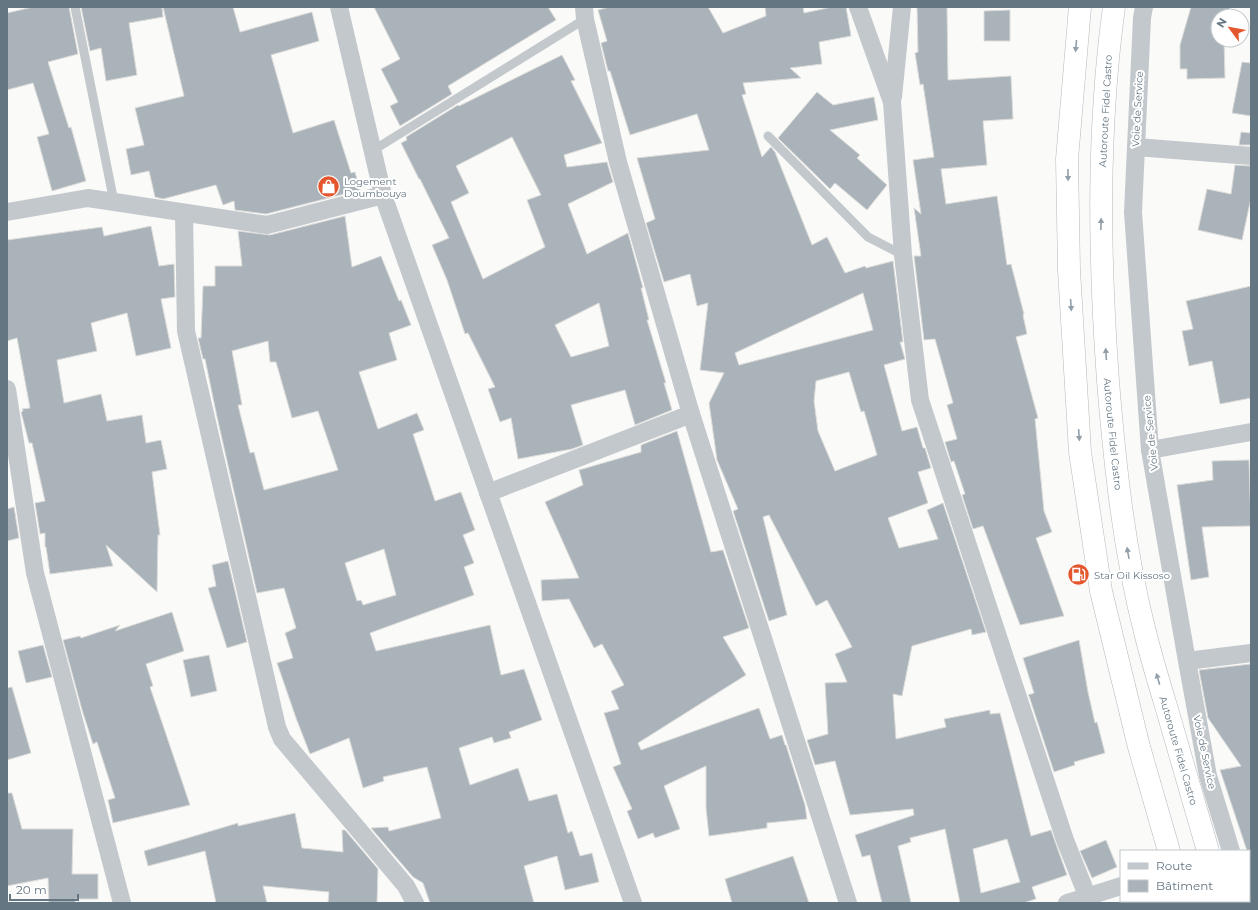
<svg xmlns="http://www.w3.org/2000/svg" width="1258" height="910" font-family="Montserrat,sans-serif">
  <rect width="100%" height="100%" fill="#fafaf8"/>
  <g fill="#aab3b9" stroke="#dcdcda" fill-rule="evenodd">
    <polygon points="33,7 69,7 78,54 48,62 69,128 71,127 86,181 52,191 37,137 49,134 33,83 7,90 7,13"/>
    <polygon points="81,7 162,7 163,17 129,23 137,75 106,81 101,48 90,51"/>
    <polygon points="163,7 233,7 240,32 312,12 319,41 271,55 293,133 334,120 351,173 355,172 360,190 266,214 235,210 234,201 223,205 216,185 163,199 155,197 149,171 131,175 126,149 144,145 135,108 184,96"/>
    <polygon points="374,7 548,7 556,20 448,86 452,94 400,126 390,106 398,102 381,69 400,59"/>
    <path d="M609,7h99l15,26 43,-17 -1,-9h38l1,6 28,-6h14l5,29 -32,6 3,22 -32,4 11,10 -58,5 3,11 -4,1 20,62 9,-10 4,5 37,93 15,-8 18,36 20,-7 1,2 27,-7 10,81h-3l5,17 -21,6 18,66 15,-4 6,21h2l6,20 -13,4 10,31 -40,15 11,30 39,-9 -11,-29 16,-7 43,129 -14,3 -1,-6 -59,17 -10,50 -9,-2 3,45 50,-12 -2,-8 46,-9v4l10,-1 31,123 20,-6 16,45 -35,12 4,12 -13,4h-63l-15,-74 -35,9 1,4 -13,4 13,57h-29l-12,-48 -8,2 -7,-22 59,-20 -1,-6 -63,6 -15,-54 -20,4 -8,-25 21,-6 -3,-51 22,-1 -12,-28 17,-7 -25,-47 -11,6 -47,-91 -6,2 24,98 -18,6 -36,-110 5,-2 -21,-49 -8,-57 15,-30 -24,-3 8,-67 -11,3 -7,-32 -26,8 -18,-59 9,-4 -18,-61 72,-8 -12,-36 -67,21 -20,-64h-2l-7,-28 6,-2 -9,-31zM863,293l10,37 -134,35 -4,-12zM849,372l12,40 3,-1 13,44 -42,16 -17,-40 -4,-30 2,-20zM1007,839l13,43 -39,11 -8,-44z"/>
    <polygon points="917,7 947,7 948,80 1011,76 1013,119 983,121 987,165 941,169 946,204 997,196 1007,265 1011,264 1024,314 1023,315 1027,334 1016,337 1038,418 1035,419 1044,511 1052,532 1036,538 1064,616 1020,625 983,526 973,529 962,495 965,494 954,461 951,462 945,442 957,439 947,405 953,403 935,339 924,340 914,256 921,256 914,208 921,214 913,160 934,157 923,84 920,85 915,53 918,52"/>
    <polygon points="1191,7 1230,7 1227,16 1218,16 1218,40 1224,40 1225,78 1187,79 1187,69 1180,69 1180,45"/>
    <polygon points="1010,10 1010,41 984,41 984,11"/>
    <path d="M562,55l13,25 -4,1 31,62 -38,12 3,12 40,-5 6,20 -45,22 19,50 41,-21 15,55h-2l8,32h-2l19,63h-2l8,27 -37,15 -10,-35 -54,15 12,40 -11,4 -54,10 -7,-41 -11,4 -12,-33 7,-2 -27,-54 -3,1 -18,-54 -15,-35 17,-7 -29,-59h-1l-18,-36 6,-3 -1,-3 52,-32 1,1zM512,137l29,58 -14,5 18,47 -62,32 -32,-77 18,-9 -13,-27zM599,303l10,43 -38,11 -16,-32z"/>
    <polygon points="1242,62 1251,63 1251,116 1232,113"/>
    <polygon points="817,92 833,105 874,97 878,120 830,130 860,155 857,158 887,185 867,210 835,183 830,189 778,138"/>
    <polygon points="1241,132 1251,133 1251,145 1239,145"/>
    <polygon points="1235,165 1251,166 1251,198 1242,240 1198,230 1207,189 1231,194"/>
    <path d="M345,216l7,51 29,-11 18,45 2,-1 10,25 -22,8 8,27 -38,12 19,57 39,-16 7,17 -11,4 22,67 26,-9 14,38 -12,5 11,28 -10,4 10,28 -104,38 6,18 114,-26 11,50 23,-6 18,51 -33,12 2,6 -17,5 -2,-6 -33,11 11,37 48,-17 11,33 28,-7 11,39 4,-2 8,25 12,-3 7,29 -34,8 -8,-34 -33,10 10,37h-104l-7,-20 -10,-6 -42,-49 17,-1 1,4 52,-13 -14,-51 -44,10 1,4 -21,7 -14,-50 -39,16 -14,-36 -19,-55 16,-5 -8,-25 11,-5 -12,-40 -27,5 -40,-176 -12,-58h-2l-5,-21h3l2,-52h12v-20h27l-4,-35 32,4zM268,341l2,21h6l16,56 26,-7 20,59 -74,20 -10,-38 -4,1 -12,-48h4l-10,-54zM384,549l12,46 -33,10 -2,-5 -4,1 -12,-38z"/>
    <polygon points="151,226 159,266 174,264 175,297 161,299 171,348 136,356 127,313 91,323 97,351 57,360 64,403 101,394 107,421 142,415 146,443 161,440 167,469 152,472 160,535 158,535 157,592 106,545 113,566 50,574 46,547 45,547 45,533 40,534 35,503 45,501 32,443 29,443 21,412 23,411 22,409 30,408 17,338 7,341 7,240 102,227 104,236"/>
    <polygon points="1251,286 1251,398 1220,404 1212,361 1189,366 1182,331 1193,329 1186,301"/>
    <polygon points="677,431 711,552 723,550 749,628 723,637 746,675 638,743 641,750 759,708 770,739 782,735 785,745 786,745 805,805 807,819 767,823 767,828 709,836 706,808 706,766 664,786 680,829 655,838 653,833 638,839 627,811 632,809 613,767 621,764 604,713 619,709 611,691 624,685 602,644 594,648 569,599 542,601 541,580 579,578 545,502 583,485 579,470 641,452 641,445"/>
    <polygon points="1249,460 1251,526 1202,527 1209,577 1191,580 1177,485 1213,480 1212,461"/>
    <polygon points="14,507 19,538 7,541 7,509"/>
    <polygon points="228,561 247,642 227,648 208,588 216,586 212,565"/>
    <polygon points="172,612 184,651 146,664 153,686 150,687 190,805 113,823 108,800 115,798 97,742 93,744 82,710 63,640 80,636 81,638 120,625 115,631"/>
    <polygon points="1079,640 1088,692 1095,723 1097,722 1105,753 1074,762 1075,765 1054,772 1029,696 1028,695 1034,693 1023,658"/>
    <polygon points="43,645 52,677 26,683 18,651"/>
    <polygon points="209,655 217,691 191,697 183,660"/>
    <polygon points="1251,664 1251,853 1249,853 1249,851 1247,851 1220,770 1241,766 1208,718 1199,670"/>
    <polygon points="12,687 31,753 7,760 7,688"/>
    <polygon points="7,793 12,793 22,829 73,829 72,874 98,874 98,899 75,899 75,903 49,903 48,878 7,886"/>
    <polygon points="295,813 302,848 343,852 342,830 345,830 378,869 377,903 328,903 329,892 263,886 267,903 216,903 205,851 148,866 144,851 238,823 238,826"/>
    <polygon points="1106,840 1117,867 1092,878 1080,851"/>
    <polygon points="793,856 809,903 732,903 725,879"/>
  </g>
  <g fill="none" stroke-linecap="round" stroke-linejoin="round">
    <defs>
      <g id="trunk">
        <polyline points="1080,7 1067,159 1069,270 1080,452 1101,591 1139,747 1169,851"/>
        <path id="s1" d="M1114,7c-17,124 -15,249 -6,374 7,85 16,171 38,255 6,24 13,47 20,70 14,49 28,97 42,145"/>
        <polyline points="1183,901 1184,903"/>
        <polyline points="1222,901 1223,903"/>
      </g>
    </defs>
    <use href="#trunk" stroke="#b4b9bd" stroke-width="23"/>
    <g stroke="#c3c8cc" stroke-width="9">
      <polyline points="75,7 114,202"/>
      <polyline points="768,136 868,237 903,255"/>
      <polyline points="372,151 585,19"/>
    </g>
    <g stroke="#c3c8cc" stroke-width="18">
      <polyline points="339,7 383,195 633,903"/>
      <polyline points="584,7 585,19 618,162 691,414 848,903"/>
      <polyline points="858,7 892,102 903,255 920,400 1065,840 1090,903"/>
      <polyline points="1144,7 1142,18 1133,212 1150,450 1187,661 1208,776 1231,851"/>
      <polyline points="893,97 902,7"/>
      <polyline points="1136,147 1251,156"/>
      <polyline points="7,212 88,198 267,225 383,195"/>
      <polyline points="184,213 186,331 277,727 282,739 406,886 415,903"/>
      <polyline points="7,389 35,573 122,903"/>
      <polyline points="1150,450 1251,432"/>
      <polyline points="488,493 691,414"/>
      <polyline points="1187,661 1251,653"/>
      <polyline points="1246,901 1246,903"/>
      <polyline points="1067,903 1121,886"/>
    </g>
    <use href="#trunk" stroke="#fff" stroke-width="22"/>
  </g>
  <defs><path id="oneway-solid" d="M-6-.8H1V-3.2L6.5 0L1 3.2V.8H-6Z"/></defs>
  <g fill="#939fa8">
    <use href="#oneway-solid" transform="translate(1076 46) rotate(95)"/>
    <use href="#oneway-solid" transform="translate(1068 175) rotate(89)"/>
    <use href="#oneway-solid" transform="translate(1101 224) rotate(-89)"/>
    <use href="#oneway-solid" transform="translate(1071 305) rotate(86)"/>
    <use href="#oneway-solid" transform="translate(1106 354) rotate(-94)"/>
    <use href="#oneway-solid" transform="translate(1079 435) rotate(86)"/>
    <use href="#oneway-solid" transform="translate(1128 553) rotate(-100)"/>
    <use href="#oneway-solid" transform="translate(1158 679) rotate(-106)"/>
  </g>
  <defs>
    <symbol id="shop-disc" viewBox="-11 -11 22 22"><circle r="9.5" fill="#e4572e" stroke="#fff"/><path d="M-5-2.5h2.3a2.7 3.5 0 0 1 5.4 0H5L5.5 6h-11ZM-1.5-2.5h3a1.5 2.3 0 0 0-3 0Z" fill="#fff"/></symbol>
    <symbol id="fuel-disc" viewBox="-11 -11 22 22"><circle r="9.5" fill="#e4572e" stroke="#fff"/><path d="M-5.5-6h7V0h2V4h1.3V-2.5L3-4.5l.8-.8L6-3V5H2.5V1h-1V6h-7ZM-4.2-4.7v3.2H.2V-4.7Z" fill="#fff"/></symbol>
  </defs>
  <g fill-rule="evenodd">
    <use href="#shop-disc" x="316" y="174" width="25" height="25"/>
    <use href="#fuel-disc" x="1066" y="562" width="25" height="25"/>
  </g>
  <g text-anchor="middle" stroke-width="4" stroke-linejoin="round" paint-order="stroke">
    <g font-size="10" fill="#657683" stroke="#fff">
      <text transform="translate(1137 109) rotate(-87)" y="4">Voie de Service</text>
      <text transform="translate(1105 111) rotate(-87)" y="4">Autoroute Fidel Castro</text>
      <text transform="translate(1150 433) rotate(-96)" y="4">Voie de Service</text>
      <text dy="4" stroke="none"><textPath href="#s1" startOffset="428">Autoroute Fidel Castro</textPath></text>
      <text dy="4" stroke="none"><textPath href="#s1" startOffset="752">Autoroute Fidel Castro</textPath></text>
      <text transform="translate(1205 752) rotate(78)" y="4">Voie de Service</text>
    </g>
    <g font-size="10" fill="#657683" stroke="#fff" text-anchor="start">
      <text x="344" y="185">Logement<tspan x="344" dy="12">Doumbouya</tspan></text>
      <text x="1094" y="579">Star Oil Kissoso</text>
    </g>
  </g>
  <rect width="1258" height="910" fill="none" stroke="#657683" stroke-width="16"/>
  <rect x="1120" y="850" width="130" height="52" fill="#ffffff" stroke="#c1c8cd"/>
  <rect x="1128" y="863" width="20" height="6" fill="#c3c8cc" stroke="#c1c8cd"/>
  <text x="1156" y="870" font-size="12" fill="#657683">Route</text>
  <rect x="1128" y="880" width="20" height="12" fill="#aab3b9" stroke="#c1c8cd"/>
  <text x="1156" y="890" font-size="12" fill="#657683">Bâtiment</text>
  <g transform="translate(1230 28) rotate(302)"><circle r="19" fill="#ffffff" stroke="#c1c8cd"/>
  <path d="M0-3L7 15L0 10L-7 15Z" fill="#e4572e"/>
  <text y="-6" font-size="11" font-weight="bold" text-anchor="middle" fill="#657683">N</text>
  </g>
  <path d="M10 894v6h68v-6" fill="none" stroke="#657683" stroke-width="2"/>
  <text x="16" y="894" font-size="12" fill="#657683" stroke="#ffffff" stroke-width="3" paint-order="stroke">20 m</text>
</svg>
